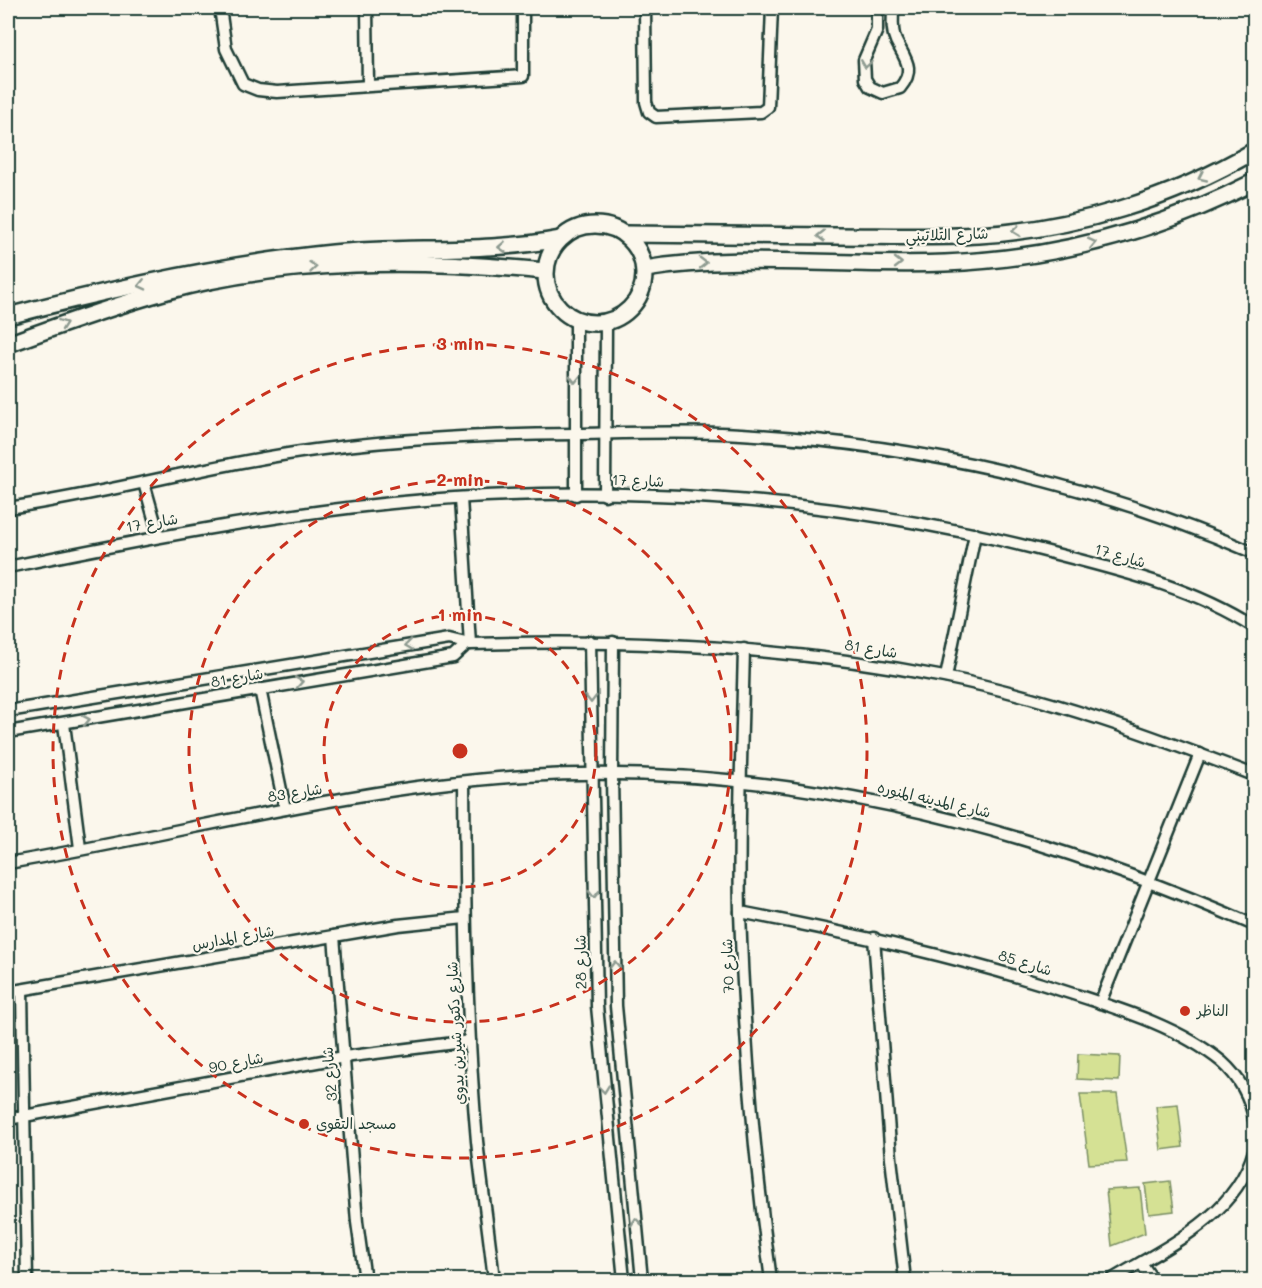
<svg xmlns="http://www.w3.org/2000/svg" width="1262" height="1288" font-family="Mali,'Playpen Sans Arabic',sans-serif">
  <rect width="100%" height="100%" fill="#fbf7ec"/>
  <filter id="ink" filterUnits="userSpaceOnUse"><feTurbulence type="fractalNoise" baseFrequency=".0167" numOctaves="2"/><feDisplacementMap in="SourceGraphic" scale="12" xChannelSelector="R" yChannelSelector="G"/><feConvolveMatrix kernelMatrix="1 2 1 2 8 2 1 2 1" color-interpolation-filters="sRGB"/></filter>
  <g filter="url(#ink)">
    <g fill="#d5e194" stroke="#7a8f64" stroke-width="1.5">
      <polygon points="1078,1054 1120,1056 1119,1081 1077,1079"/>
      <polygon points="1080,1094 1117,1094 1127,1162 1089,1164"/>
      <polygon points="1178,1104 1183,1147 1161,1150 1156,1106"/>
      <polygon points="1170,1181 1174,1211 1149,1214 1145,1184"/>
      <polygon points="1140,1188 1145,1233 1112,1246 1106,1190"/>
    </g>
    <g fill="none" stroke-linecap="round" stroke-linejoin="round">
      <defs>
        <g id="street">
          <polyline points="220,8 226,49 243,84 258,90 277,92 523,76 523,8"/>
          <polyline points="367,8 368,85"/>
          <polyline points="645,8 646,102 649,112 656,117 761,112 768,107 772,8"/>
          <path d="M877,8v22l-13,30 1,19 5,8 13,6 17,-5c16,-19 5,-29 -4,-47 -5,-10 -3,-23 -3,-33"/>
          <polyline points="144,483 159,536"/>
          <polyline points="576,495 576,320"/>
          <polyline points="605,495 606,323"/>
          <polyline points="461,498 470,644"/>
          <path d="M8,508c103,-15 203,-44 307,-58 87,-12 173,-15 260,-16 56,-1 111,-3 166,0 175,10 353,49 513,119"/>
          <path d="M8,567c127,-26 255,-51 384,-64 212,-21 434,-7 641,45 76,20 154,36 221,79"/>
          <polyline points="590,641 597,1006 624,1280"/>
          <polyline points="613,642 612,776 616,1006 642,1280"/>
          <path d="M744,649c-2,88 -6,176 -4,264 4,123 14,246 31,367"/>
          <polyline points="946,677 975,534"/>
          <polyline points="260,689 285,809"/>
          <path d="M8,711l441,-72 21,5c159,-5 318,2 474,33 106,21 209,59 310,98"/>
          <polyline points="64,724 80,848"/>
          <polyline points="8,732 453,657 467,644"/>
          <path d="M464,782c1,120 2,239 13,359 5,46 12,93 17,139"/>
          <path d="M8,863c172,-29 343,-76 518,-87 252,-15 500,49 728,149"/>
          <path d="M740,912c113,22 224,46 333,82 50,16 108,34 149,68 17,15 29,36 32,58"/>
          <polyline points="334,936 357,1222 365,1280"/>
          <polyline points="874,938 891,1158 905,1280"/>
          <polyline points="22,990 27,1280"/>
          <polyline points="8,992 398,925 465,918"/>
          <polyline points="1100,1003 1200,754"/>
          <polyline points="8,1119 344,1057 470,1041"/>
          <polyline points="1141,1263 1153,1280"/>
          <path d="M1111,1280c55,-33 124,-63 143,-129"/>
        </g>
        <g id="secondary">
          <circle cx="595" cy="274" r="49"/>
          <path d="M625,234c70,1 140,1 209,2 48,0 97,2 145,-1 96,-6 193,-36 275,-84"/>
          <path d="M645,269c97,-16 202,-2 300,-6 108,-4 213,-32 309,-81"/>
          <path d="M8,316c106,-28 215,-52 325,-63 76,-7 152,0 227,-14"/>
          <path d="M8,344c52,-19 105,-38 159,-53 122,-33 253,-32 378,-20"/>
        </g>
      </defs>
      <use href="#street" stroke="#1f3d34" stroke-width="15"/>
      <use href="#secondary" stroke="#1f3d34" stroke-width="20"/>
      <use href="#street" stroke="#fbf7ec" stroke-width="10"/>
      <use href="#secondary" stroke="#fbf7ec" stroke-width="15"/>
    </g>
    <defs><path id="oneway-chevron" d="M-2-3.5L2.5 0L-2 3.5" fill="none" stroke-width="1.6" stroke-linecap="round" stroke-linejoin="round" transform="scale(1.5)"/></defs>
    <g stroke="#8d9a90">
      <use href="#oneway-chevron" transform="translate(866 64) rotate(98)"/>
      <use href="#oneway-chevron" transform="translate(1202 177) rotate(155)"/>
      <use href="#oneway-chevron" transform="translate(1016 231) rotate(173)"/>
      <use href="#oneway-chevron" transform="translate(821 236) rotate(-180)"/>
      <use href="#oneway-chevron" transform="translate(1092 243) rotate(-13)"/>
      <use href="#oneway-chevron" transform="translate(502 247) rotate(176)"/>
      <use href="#oneway-chevron" transform="translate(703 263) rotate(-1)"/>
      <use href="#oneway-chevron" transform="translate(898 263)"/>
      <use href="#oneway-chevron" transform="translate(313 267) rotate(-5)"/>
      <use href="#oneway-chevron" transform="translate(142 285) rotate(167)"/>
      <use href="#oneway-chevron" transform="translate(63 324) rotate(-20)"/>
      <use href="#oneway-chevron" transform="translate(575 379) rotate(91)"/>
      <use href="#oneway-chevron" transform="translate(409 645) rotate(172)"/>
      <use href="#oneway-chevron" transform="translate(299 682) rotate(-10)"/>
      <use href="#oneway-chevron" transform="translate(591 699) rotate(90)"/>
      <use href="#oneway-chevron" transform="translate(86 720) rotate(-10)"/>
      <use href="#oneway-chevron" transform="translate(594 894) rotate(89)"/>
      <use href="#oneway-chevron" transform="translate(615 965) rotate(-91)"/>
      <use href="#oneway-chevron" transform="translate(604 1089) rotate(84)"/>
      <use href="#oneway-chevron" transform="translate(636 1222) rotate(-96)"/>
    </g>
  </g>
  <g fill="none" stroke="#c8321e" stroke-width="3" stroke-dasharray="10 8">
    <circle cx="460" cy="751" r="136"/>
    <circle cx="460" cy="751" r="271"/>
    <circle cx="460" cy="751" r="407"/>
  </g>
  <g fill="#c8321e" stroke="#fbf7ec" stroke-width="2">
    <circle cx="1185" cy="1011" r="6"/>
    <circle cx="304" cy="1124" r="6"/>
  </g>
  <g text-anchor="middle" stroke-width="4.5" stroke-linejoin="round" paint-order="stroke">
    <g font-size="15" fill="#1f3d34" stroke="#fbf7ec">
      <text transform="translate(947 235) rotate(-2)" y="5">شارع التلاتيني</text>
      <text transform="translate(638 481) rotate(2)" y="5">شارع 17</text>
      <text transform="translate(152 523) rotate(-10)" y="5">شارع 17</text>
      <text transform="translate(1120 556) rotate(16)" y="5">شارع 17</text>
      <text transform="translate(871 649) rotate(9)" y="5">شارع 81</text>
      <text transform="translate(237 678) rotate(-10)" y="5">شارع 81</text>
      <text transform="translate(295 793) rotate(-9)" y="5">شارع 83</text>
      <text transform="translate(934 800) rotate(13)" y="5">شارع المدينه المنوره</text>
      <text transform="translate(233 938) rotate(-10)" y="5">شارع المدارس</text>
      <text transform="translate(581 962) rotate(-91)" y="5">شارع 28</text>
      <text transform="translate(1025 963) rotate(17)" y="5">شارع 85</text>
      <text transform="translate(728 966) rotate(-92)" y="5">شارع 70</text>
      <text transform="translate(456 1033) rotate(-93)" y="5">شارع دكتور شيرين بدوي</text>
      <text transform="translate(236 1063) rotate(-11)" y="5">شارع 90</text>
      <text transform="translate(330 1074) rotate(-95)" y="5">شارع 32</text>
    </g>
    <g font-size="15" fill="#1f3d34" stroke="#fbf7ec" text-anchor="start">
      <text x="1197" y="1016">الناظر</text>
      <text x="316" y="1129">مسجد التقوى</text>
    </g>
  </g>
  <circle cx="460" cy="751" r="9" fill="#c8321e" stroke="#fbf7ec" stroke-width="3"/>
  <g font-size="18" text-anchor="middle" font-weight="bold" fill="#c8321e" stroke="#fbf7ec" stroke-width="4.5" stroke-linejoin="round" paint-order="stroke">
    <text x="460" y="350">3 min</text>
    <text x="460" y="486">2 min</text>
    <text x="460" y="621">1 min</text>
  </g>
  <rect width="1262" height="1288" fill="none" stroke="#fbf7ec" stroke-width="30"/>
  <rect x="15" y="15" width="1232" height="1258" fill="none" stroke="#1f3d34" stroke-width="2" filter="url(#ink)"/>
</svg>
